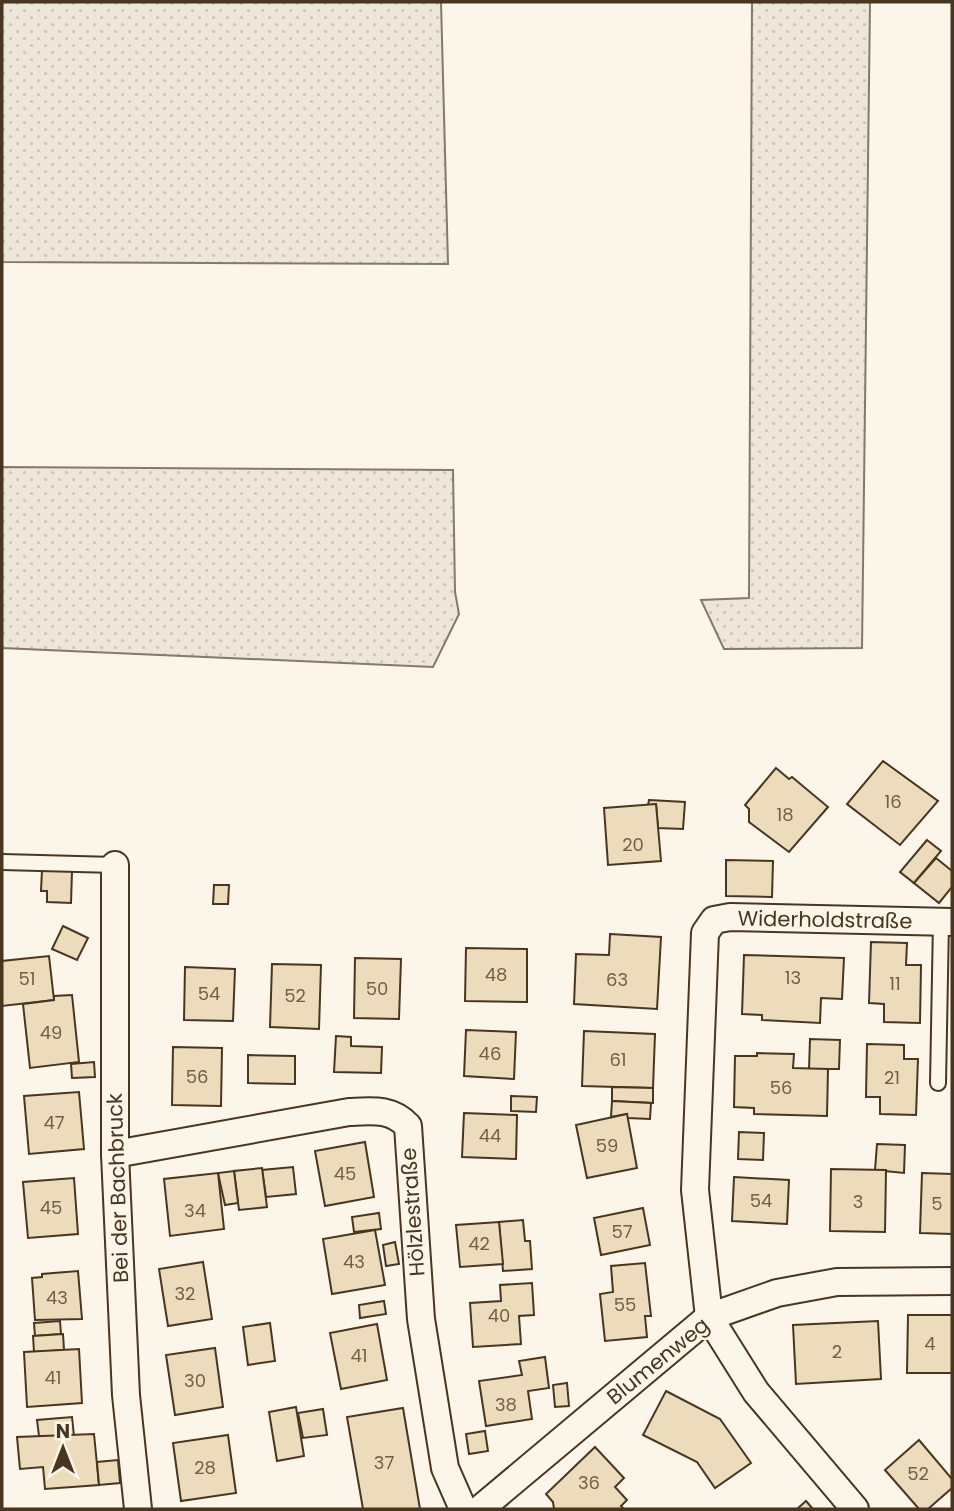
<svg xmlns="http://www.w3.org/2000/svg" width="954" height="1511" font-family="Poppins,sans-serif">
  <defs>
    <pattern id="green-dots" width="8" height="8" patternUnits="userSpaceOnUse" patternTransform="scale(1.75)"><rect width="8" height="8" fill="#ede6d9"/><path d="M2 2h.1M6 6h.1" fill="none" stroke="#cdc6ba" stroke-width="1.8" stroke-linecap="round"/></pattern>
  </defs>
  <rect width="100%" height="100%" fill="#fbf6e9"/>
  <g fill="url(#green-dots)" stroke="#887966" stroke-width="2">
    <polygon points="2,2 441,2 448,264 2,262"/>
    <polygon points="752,2 870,2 862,648 724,649 701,600 749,598"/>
    <polygon points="2,467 453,470 455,592 459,614 433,667 2,648"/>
  </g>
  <g fill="#ecdcbc" stroke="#4a3520" stroke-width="2">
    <polygon points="883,761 938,801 900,845 847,804"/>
    <polygon points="776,768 789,779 792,777 828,807 789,852 749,822 749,809 745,805"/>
    <polygon points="649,800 685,802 683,829 658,828 656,804 648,805"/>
    <polygon points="656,804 661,861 608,865 604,808"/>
    <polygon points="927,840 941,851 914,883 900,872"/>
    <polygon points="936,858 952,871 952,887 939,903 914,883"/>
    <polygon points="726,860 773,861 772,897 726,896"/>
    <polygon points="42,870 72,871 71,903 47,902 47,891 41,891"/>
    <polygon points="214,885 229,885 228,904 213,904"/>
    <polygon points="63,926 88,938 77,960 52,949"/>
    <polygon points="610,934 661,937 657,1009 574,1004 576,954 609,955"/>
    <polygon points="871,942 907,943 906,965 921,965 920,1023 884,1022 884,1004 869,1003"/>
    <polygon points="466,948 527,949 527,1002 465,1001"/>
    <polygon points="744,955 844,958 842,999 821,998 820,1023 762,1020 762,1015 742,1014"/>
    <polygon points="49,956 54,1000 2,1006 2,961"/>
    <polygon points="355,958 401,959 399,1019 354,1018"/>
    <polygon points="272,964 321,965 319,1029 270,1027"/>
    <polygon points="185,967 235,969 233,1021 184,1020"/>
    <polygon points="72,995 79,1062 30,1068 23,1004 54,1000 54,996"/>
    <polygon points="466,1030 516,1032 514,1079 464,1076"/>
    <polygon points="584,1031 655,1034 653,1088 582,1086"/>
    <polygon points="336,1036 351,1037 351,1046 382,1047 381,1073 334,1072"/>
    <polygon points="810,1039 840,1040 839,1069 809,1069"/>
    <polygon points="867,1044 904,1045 904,1059 918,1059 916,1115 880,1114 880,1097 866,1097"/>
    <polygon points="173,1047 222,1048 221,1106 172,1105"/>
    <polygon points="757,1053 794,1054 793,1068 828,1069 827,1116 754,1114 754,1108 734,1107 735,1056 757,1056"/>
    <polygon points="248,1055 295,1056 295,1084 248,1083"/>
    <polygon points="94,1062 95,1077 72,1078 71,1064"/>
    <polygon points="612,1087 653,1088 653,1103 612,1101"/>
    <polygon points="79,1092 84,1149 29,1154 24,1096"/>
    <polygon points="511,1096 537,1097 536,1112 511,1111"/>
    <polygon points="612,1101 651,1103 650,1119 627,1118 627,1114 611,1117"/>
    <polygon points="464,1113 517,1115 516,1159 462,1157"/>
    <polygon points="627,1114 637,1168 587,1178 576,1125"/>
    <polygon points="739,1132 764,1133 763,1160 738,1159"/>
    <polygon points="365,1142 374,1197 325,1206 315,1151"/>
    <polygon points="877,1144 905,1145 904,1173 875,1170"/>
    <polygon points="293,1167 296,1194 266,1197 262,1170"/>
    <polygon points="262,1168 267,1207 239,1210 234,1171"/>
    <polygon points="831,1169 886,1170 885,1232 830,1231"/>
    <polygon points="234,1171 238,1203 225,1205 218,1173"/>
    <polygon points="218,1173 224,1229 170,1236 164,1179"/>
    <polygon points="922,1173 952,1174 952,1234 920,1233"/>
    <polygon points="734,1177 789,1180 787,1224 732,1221"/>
    <polygon points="74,1178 78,1234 28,1238 23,1182"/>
    <polygon points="643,1208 650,1245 601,1255 594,1218"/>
    <polygon points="379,1213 381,1229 354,1232 352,1217"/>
    <polygon points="523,1220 525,1241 530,1241 532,1269 503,1271 499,1222"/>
    <polygon points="499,1222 503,1264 460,1267 456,1225"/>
    <polygon points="375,1230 385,1285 332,1294 323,1239"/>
    <polygon points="395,1242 399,1264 386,1266 383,1245"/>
    <polygon points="203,1262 212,1319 168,1326 159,1269"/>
    <polygon points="645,1263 651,1316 645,1316 647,1337 605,1341 600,1294 613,1292 611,1266"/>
    <polygon points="78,1271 82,1319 35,1320 32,1278 42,1277 42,1274"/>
    <polygon points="532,1283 534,1315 519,1316 521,1344 473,1347 470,1303 501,1301 500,1285"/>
    <polygon points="384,1301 386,1314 360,1318 359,1305"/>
    <polygon points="908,1315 952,1315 952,1373 907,1373"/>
    <polygon points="60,1321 61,1334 35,1336 34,1323"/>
    <polygon points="878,1321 881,1379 796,1384 793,1325"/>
    <polygon points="270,1323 275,1361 248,1365 243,1327"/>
    <polygon points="377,1324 387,1380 341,1389 330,1333"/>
    <polygon points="63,1334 64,1350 34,1352 33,1336"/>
    <polygon points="215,1348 223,1407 175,1415 166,1355"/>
    <polygon points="79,1349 82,1403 27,1407 24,1352"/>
    <polygon points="545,1357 549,1388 528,1391 532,1419 486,1426 479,1381 522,1375 519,1361"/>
    <polygon points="567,1383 569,1406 555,1407 553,1385"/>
    <polygon points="666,1391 720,1419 751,1463 715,1488 697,1462 643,1435"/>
    <polygon points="296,1407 304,1456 277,1461 269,1412"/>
    <polygon points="403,1408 420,1509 363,1509 347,1417"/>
    <polygon points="323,1409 327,1435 303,1438 298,1413"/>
    <polygon points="72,1417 74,1436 39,1436 37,1420"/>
    <polygon points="485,1431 488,1451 469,1454 466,1434"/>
    <polygon points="94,1434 99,1485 45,1489 43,1467 20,1469 17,1437"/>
    <polygon points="228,1435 236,1493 181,1501 173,1443"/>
    <polygon points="919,1440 952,1479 952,1488 928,1509 919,1509 885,1470"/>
    <polygon points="595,1447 624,1478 615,1487 627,1500 621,1506 624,1509 554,1509 553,1502 546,1494"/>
    <polygon points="118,1460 120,1483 99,1485 97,1462"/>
    <polygon points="806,1501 813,1509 797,1509"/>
  </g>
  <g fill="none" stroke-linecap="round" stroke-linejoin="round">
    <defs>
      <g id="service">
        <polyline points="2,862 115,865"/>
        <polyline points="938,1083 941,922"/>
      </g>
      <g id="minor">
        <polyline points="115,865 115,1154 126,1395 138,1509"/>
        <path d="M115,1154l234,-42c23,-1 42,-4 59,14l13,193 24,149 18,41"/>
        <polyline points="480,1509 709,1317 777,1293 837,1282 952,1281"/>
        <polyline points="855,1509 756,1392 709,1317 695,1190 705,933 714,920 730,917 952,922"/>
      </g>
    </defs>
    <use href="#service" stroke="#4a3520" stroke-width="18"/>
    <use href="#minor" stroke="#4a3520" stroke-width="30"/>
    <use href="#service" stroke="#fbf6e9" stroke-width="14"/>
    <use href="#minor" stroke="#fbf6e9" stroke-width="26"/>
  </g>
  <g text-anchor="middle" stroke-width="5" stroke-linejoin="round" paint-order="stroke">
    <g font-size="18" fill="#725f47">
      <text x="893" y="808">16</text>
      <text x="785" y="821">18</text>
      <text x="633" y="851">20</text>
      <text x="496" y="981">48</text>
      <text x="793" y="984">13</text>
      <text x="27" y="985">51</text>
      <text x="617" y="986">63</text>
      <text x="895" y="990">11</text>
      <text x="377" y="995">50</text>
      <text x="209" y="1000">54</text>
      <text x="295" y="1002">52</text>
      <text x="51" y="1039">49</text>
      <text x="490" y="1060">46</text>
      <text x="618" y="1066">61</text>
      <text x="197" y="1083">56</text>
      <text x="892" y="1084">21</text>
      <text x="781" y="1094">56</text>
      <text x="54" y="1129">47</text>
      <text x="490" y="1142">44</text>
      <text x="607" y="1152">59</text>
      <text x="345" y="1180">45</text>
      <text x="761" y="1207">54</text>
      <text x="858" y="1208">3</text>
      <text x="937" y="1210">5</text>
      <text x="51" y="1214">45</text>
      <text x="195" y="1217">34</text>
      <text x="622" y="1238">57</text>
      <text x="479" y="1250">42</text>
      <text x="354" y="1268">43</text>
      <text x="185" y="1300">32</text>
      <text x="57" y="1304">43</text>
      <text x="625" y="1311">55</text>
      <text x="499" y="1322">40</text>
      <text x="930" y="1350">4</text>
      <text x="837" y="1358">2</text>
      <text x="359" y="1362">41</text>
      <text x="53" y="1384">41</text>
      <text x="195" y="1387">30</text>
      <text x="506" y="1411">38</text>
      <text x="384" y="1469">37</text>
      <text x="205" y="1474">28</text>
      <text x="918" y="1480">52</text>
      <text x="589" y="1489">36</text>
    </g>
    <g font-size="21" fill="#4a3520" stroke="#fbf6e9">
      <text transform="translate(825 920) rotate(1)" y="7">Widerholdstraße</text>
      <text transform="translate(118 1188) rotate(-92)" y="7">Bei der Bachbruck</text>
      <text transform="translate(413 1212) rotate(-94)" y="7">Hölzlestraße</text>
      <text transform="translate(658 1361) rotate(-39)" y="7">Blumenweg</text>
    </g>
  </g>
  <rect width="954" height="1511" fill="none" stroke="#4a3520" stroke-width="7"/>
  <g transform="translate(63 1448)" stroke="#fbf6e9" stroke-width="5" paint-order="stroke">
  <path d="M0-5L12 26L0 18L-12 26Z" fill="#4a3520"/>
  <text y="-10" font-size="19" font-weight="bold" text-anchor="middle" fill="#4a3520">N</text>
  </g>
</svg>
